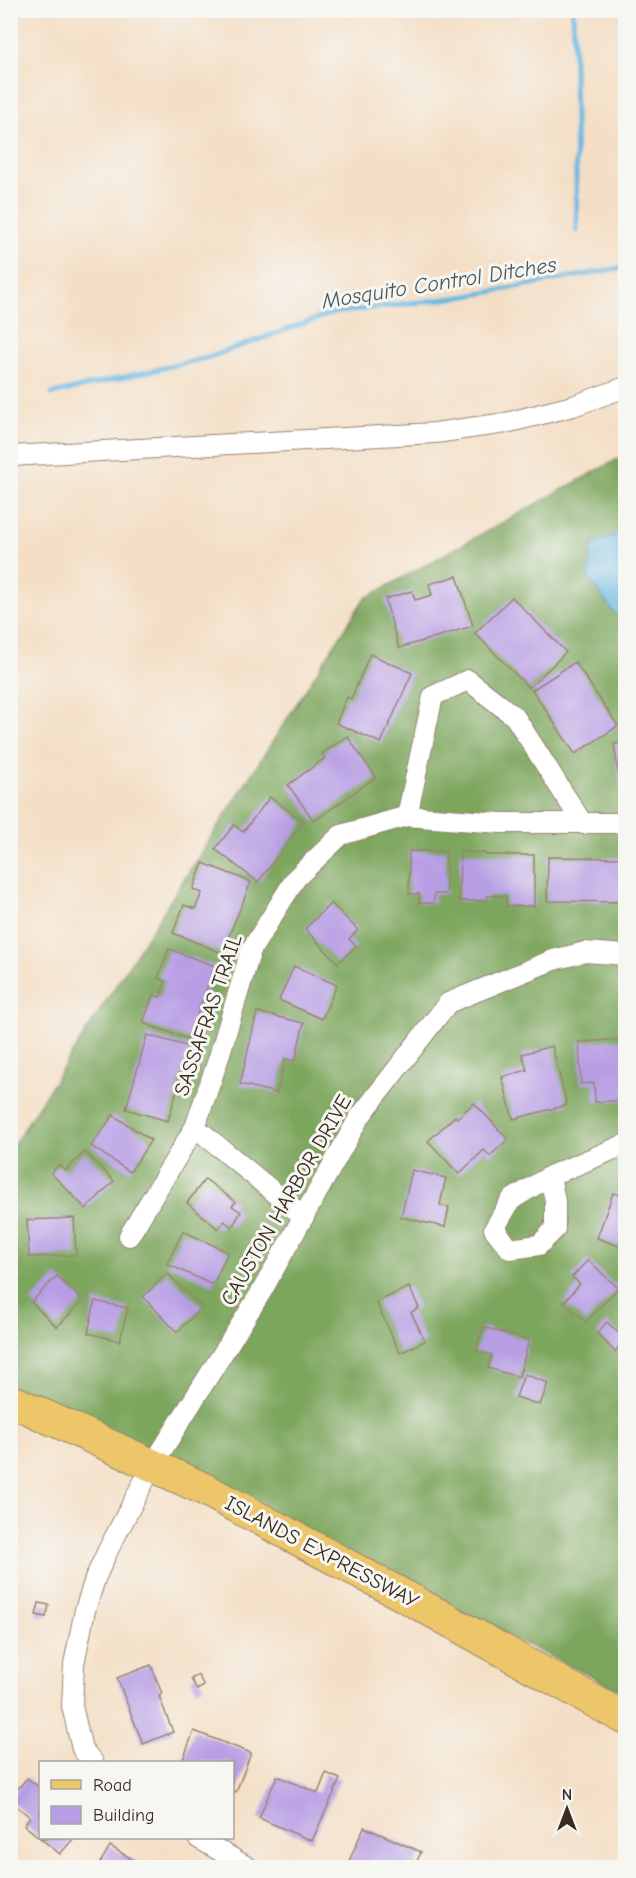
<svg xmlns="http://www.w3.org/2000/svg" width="636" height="1878" font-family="'Comic Neue',sans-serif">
  <rect width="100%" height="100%" fill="#f6f6f2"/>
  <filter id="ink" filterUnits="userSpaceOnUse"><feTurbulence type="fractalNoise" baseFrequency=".0167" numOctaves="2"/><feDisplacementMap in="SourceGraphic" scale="12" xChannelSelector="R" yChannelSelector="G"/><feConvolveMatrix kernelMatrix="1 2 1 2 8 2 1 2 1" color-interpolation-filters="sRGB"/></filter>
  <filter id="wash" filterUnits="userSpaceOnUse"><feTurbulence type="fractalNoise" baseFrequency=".008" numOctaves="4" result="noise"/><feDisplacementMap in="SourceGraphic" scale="24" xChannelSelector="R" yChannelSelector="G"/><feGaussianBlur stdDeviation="1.35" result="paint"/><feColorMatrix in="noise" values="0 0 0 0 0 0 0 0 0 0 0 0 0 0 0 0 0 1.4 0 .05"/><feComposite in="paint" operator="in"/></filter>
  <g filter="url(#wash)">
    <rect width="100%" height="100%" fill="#f4dfc6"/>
    <polygon fill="#7da65d" stroke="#5c683e" stroke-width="1.5" points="625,455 625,1693 44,1410 11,1391 11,1149 364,599"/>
    <polygon fill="#68b8e3" stroke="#527180" stroke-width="1.5" points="625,531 625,623 611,609 588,577 592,545"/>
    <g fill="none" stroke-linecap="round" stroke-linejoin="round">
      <g stroke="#68b8e3" stroke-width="5">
        <polyline points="573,10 577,231"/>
        <polyline points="52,394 210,357 333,313 468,296 626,267"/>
      </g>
    </g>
    <g id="blocks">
      <g fill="#b79de4">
        <polygon points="457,576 473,626 399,648 385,599 412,591 415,600 432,595 429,584"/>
        <polygon points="512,597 566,652 529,688 475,633"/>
        <polygon points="370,654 412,673 381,743 336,723 347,697 351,699"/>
        <polygon points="575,662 618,726 575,754 532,690"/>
        <polygon points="622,733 626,733 626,783 620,784 614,744 623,743"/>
        <polygon points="347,736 376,777 314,821 288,785 325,758 322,754"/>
        <polygon points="270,797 304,822 258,882 215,849 234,825 243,832"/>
        <polygon points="409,851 446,851 446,894 434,894 434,903 419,903 419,894 409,894"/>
        <polygon points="460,852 485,853 485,855 534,855 534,906 506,906 506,896 487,896 487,901 459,901"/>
        <polygon points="548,857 622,858 621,902 547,901"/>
        <polygon points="203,863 251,882 222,953 173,933 184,905 195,909 202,893 193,889"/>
        <polygon points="331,903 358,930 349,939 356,946 338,963 305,929"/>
        <polygon points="169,949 215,966 188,1039 143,1023 153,995 160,997 166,981 158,978"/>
        <polygon points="294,966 337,985 322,1019 279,1000"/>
        <polygon points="257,1012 304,1023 295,1061 285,1059 277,1093 240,1084"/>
        <polygon points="147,1035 190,1047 168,1121 126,1109"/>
        <polygon points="626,1039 626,1100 595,1102 594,1083 581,1084 579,1042"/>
        <polygon points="552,1046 567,1105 513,1119 502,1077 527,1070 522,1054"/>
        <polygon points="474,1103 508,1139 490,1156 484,1150 459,1174 428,1141 455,1116 457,1118"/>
        <polygon points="113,1115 151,1140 130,1172 91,1146"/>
        <polygon points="85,1152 114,1181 86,1209 51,1173 59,1165 65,1171"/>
        <polygon points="412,1170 446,1178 440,1205 449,1207 445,1227 401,1217"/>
        <polygon points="205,1179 236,1202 232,1206 241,1212 232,1227 224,1221 218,1229 187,1203"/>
        <polygon points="613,1193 626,1197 626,1236 622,1247 597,1238"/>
        <polygon points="74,1218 76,1255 29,1257 27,1220"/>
        <polygon points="183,1231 228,1252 213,1285 167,1264"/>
        <polygon points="588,1260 618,1288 586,1322 564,1302 580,1284 572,1277"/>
        <polygon points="167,1273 202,1307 177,1332 143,1297"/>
        <polygon points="57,1276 83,1301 57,1327 31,1302"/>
        <polygon points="409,1287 419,1308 411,1312 425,1341 400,1353 376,1302"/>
        <polygon points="95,1301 128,1308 120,1341 88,1333"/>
        <polygon points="607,1322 625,1339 615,1352 597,1333"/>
        <polygon points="483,1327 529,1340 519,1377 488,1368 492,1355 476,1351"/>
        <polygon points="524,1374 548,1383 540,1405 516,1397"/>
        <polygon points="39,1603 49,1605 46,1617 36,1615"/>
        <polygon points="151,1665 162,1694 159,1696 173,1732 143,1744 117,1678"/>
        <polygon points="198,1675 204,1686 197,1690 191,1679"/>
        <polygon points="194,1731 251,1753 236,1792 232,1790 232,1762 182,1762"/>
        <polygon points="326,1773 340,1779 312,1841 259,1818 277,1776 318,1793"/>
        <polygon points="27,1778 40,1788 40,1838 74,1838 60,1854 24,1825 30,1817 10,1801 10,1798"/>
        <polygon points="364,1827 421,1852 414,1868 346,1868"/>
        <polygon points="110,1846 147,1868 97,1868"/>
      </g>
    </g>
  </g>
  <g filter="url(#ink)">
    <use href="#blocks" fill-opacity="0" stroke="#988472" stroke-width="1.5"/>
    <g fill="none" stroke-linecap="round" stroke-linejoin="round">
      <defs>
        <g id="minor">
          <polyline points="10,456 435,433 506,423 573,406 626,387"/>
          <polyline points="407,816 433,696 468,680 515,717 583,824"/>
          <polyline points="195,1127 304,1217"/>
          <polyline points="550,1176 555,1201 555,1229 539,1245 510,1249 494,1229 511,1200 550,1176 626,1144"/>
          <polyline points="129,1236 195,1127 218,1060 251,950 296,878 341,835 407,816 501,823 626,823"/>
          <polyline points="93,1762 82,1749 72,1706 74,1664 85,1610 95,1579 107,1552 152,1466 260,1294 359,1118 448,1003 553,960 585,952 626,955"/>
          <polyline points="198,1838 249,1868"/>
        </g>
        <polyline id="primary" points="10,1400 204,1489 410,1599 626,1719"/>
      </defs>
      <use href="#minor" stroke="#988472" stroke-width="22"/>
      <use href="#primary" stroke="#988472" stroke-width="34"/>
      <use href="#minor" stroke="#fff" stroke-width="20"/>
      <use href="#primary" stroke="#ecc669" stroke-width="32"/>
    </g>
  </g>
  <g text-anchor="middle" stroke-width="6" stroke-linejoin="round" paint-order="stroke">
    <g font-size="21" fill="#3b2a1e" stroke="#f6f6f2">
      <text transform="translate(208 1015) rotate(-71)" y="7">SASSAFRAS TRAIL</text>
      <text transform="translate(286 1200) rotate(-60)" y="7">CAUSTON HARBOR DRIVE</text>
      <text transform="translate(322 1552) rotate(28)" y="7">ISLANDS EXPRESSWAY</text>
    </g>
    <g font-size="22" font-style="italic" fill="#485559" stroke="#f6f6f2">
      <text transform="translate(439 282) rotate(-9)" y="8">Mosquito Control Ditches</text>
    </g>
  </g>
  <rect width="636" height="1878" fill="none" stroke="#f6f6f2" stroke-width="36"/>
  <rect x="39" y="1761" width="195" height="78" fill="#f6f6f2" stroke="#aba49d" stroke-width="1.5"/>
  <rect x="51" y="1780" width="30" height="9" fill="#ecc669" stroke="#aba49d" stroke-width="1.5"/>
  <text x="93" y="1791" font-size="18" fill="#3b2a1e">Road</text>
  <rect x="51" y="1806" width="30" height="18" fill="#b79de4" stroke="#aba49d" stroke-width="1.5"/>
  <text x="93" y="1821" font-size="18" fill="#3b2a1e">Building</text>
  <g transform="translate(567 1809)" stroke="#f6f6f2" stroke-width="4.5" paint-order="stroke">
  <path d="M0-4.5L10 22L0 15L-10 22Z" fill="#3b2a1e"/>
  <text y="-9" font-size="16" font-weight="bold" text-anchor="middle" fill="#3b2a1e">N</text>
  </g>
</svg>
